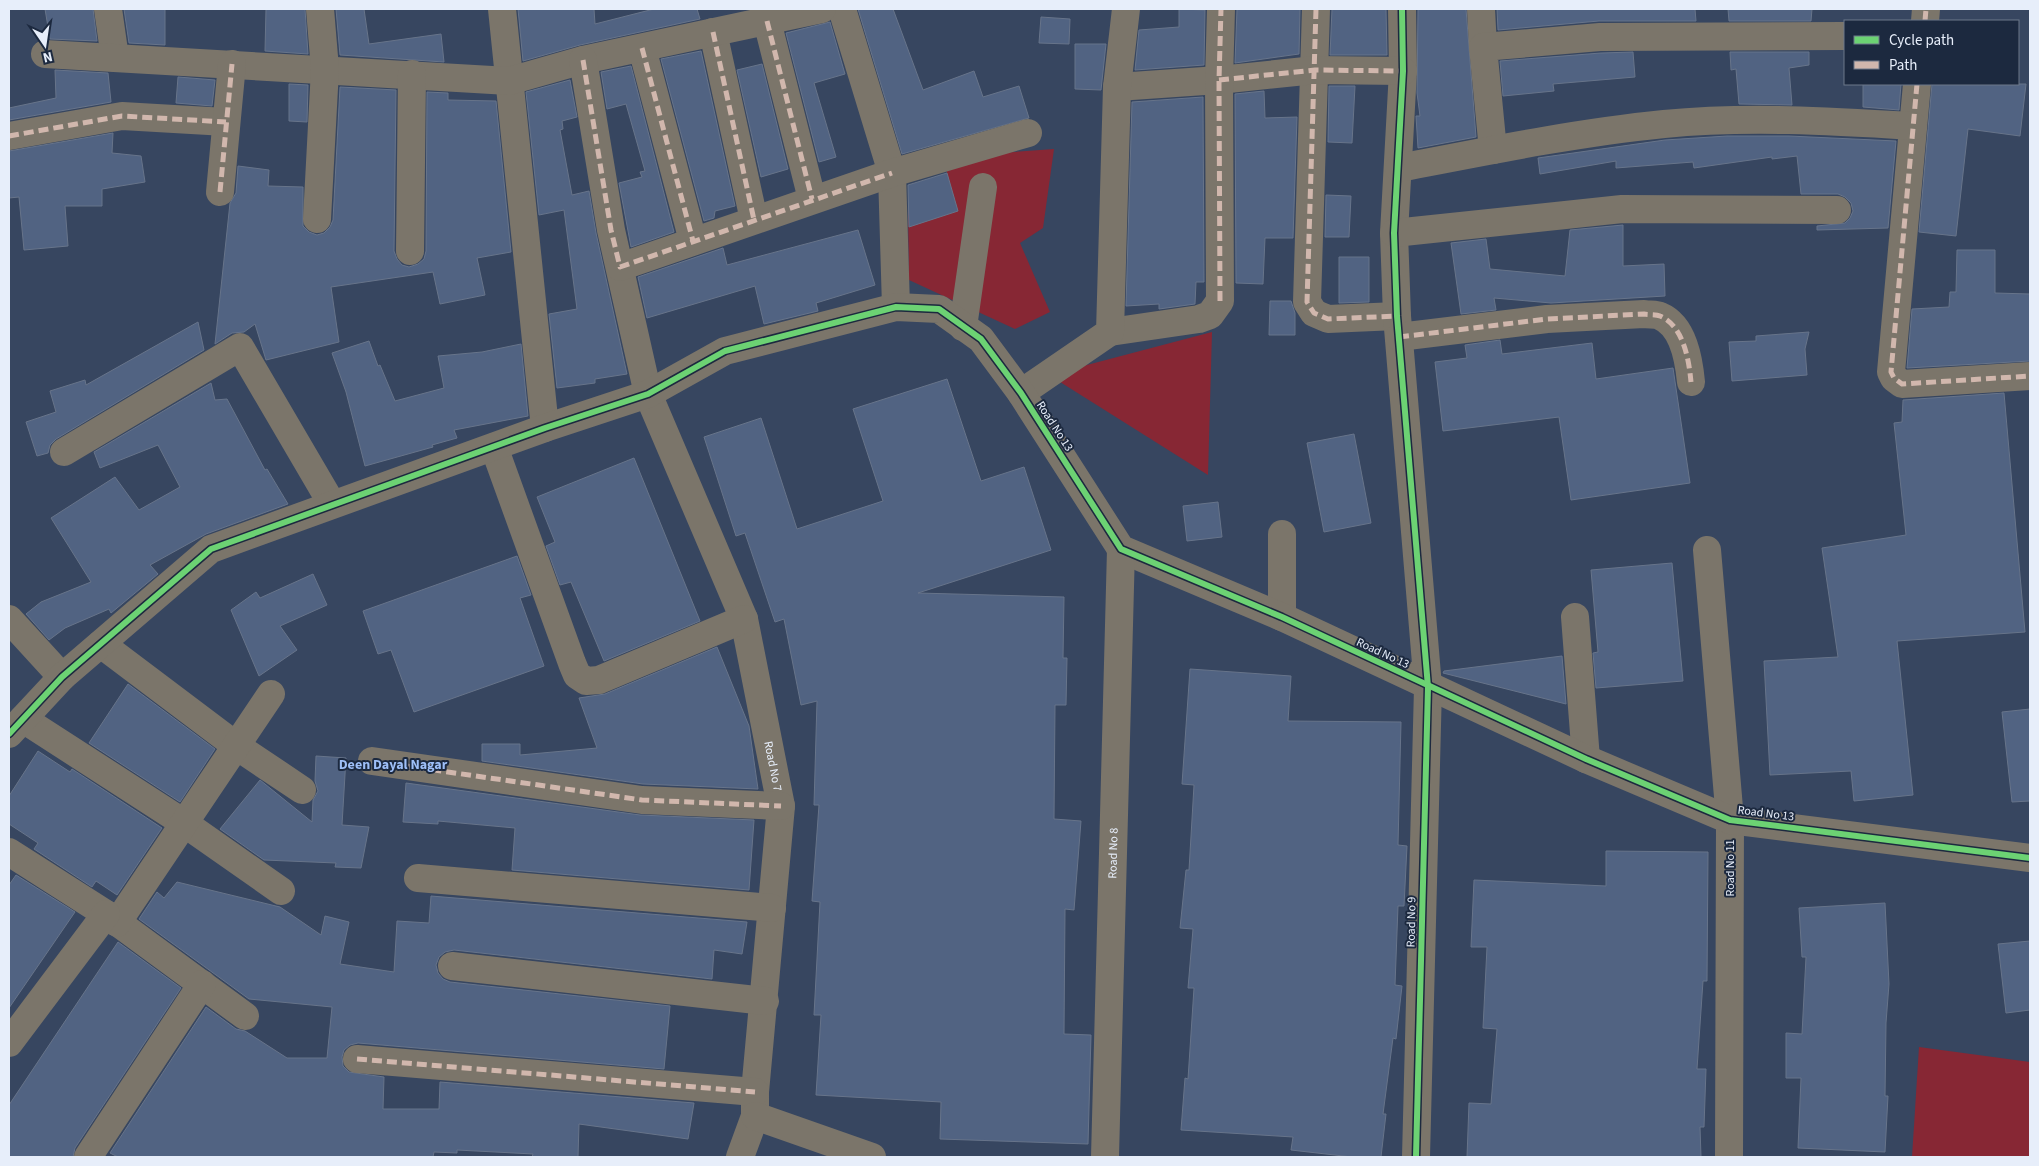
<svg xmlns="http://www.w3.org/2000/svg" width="2039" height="1166" font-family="'Source Sans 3',sans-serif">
  <rect width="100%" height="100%" fill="#374660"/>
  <g fill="#872734">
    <polygon points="1054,149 1043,228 1020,243 1050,312 1015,329 909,280 908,210 949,211 946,157"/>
    <polygon points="1212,332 1208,475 1049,375"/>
    <polygon points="1919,1047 2030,1062 2030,1157 1912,1157"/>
  </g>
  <g fill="#516382" stroke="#67748a">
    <polygon points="45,9 93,9 97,41 50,39"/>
    <polygon points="124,9 165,9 165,45 129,43"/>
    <polygon points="266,9 305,9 308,54 265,51"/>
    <polygon points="336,9 364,9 369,44 441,34 444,62 340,55"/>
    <polygon points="518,9 594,9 595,24 654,9 697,9 700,19 580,45 523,61"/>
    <polygon points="858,9 893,9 923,90 974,71 983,97 1019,86 1029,118 902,154"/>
    <polygon points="1179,9 1205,10 1204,65 1135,70 1139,30 1179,27"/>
    <polygon points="1237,9 1300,9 1299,54 1235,63"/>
    <polygon points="1332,9 1386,9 1387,55 1330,55"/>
    <polygon points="1418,9 1466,9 1476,137 1418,148 1416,116 1420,116 1417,93"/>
    <polygon points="1497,9 1695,9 1696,21 1599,21 1498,30"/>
    <polygon points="1728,9 1812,9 1811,21 1729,21"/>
    <polygon points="1041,17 1070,19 1069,44 1039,43"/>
    <polygon points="830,22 845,74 814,83 836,157 819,162 786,33"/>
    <polygon points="1075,44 1106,44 1101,90 1075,89"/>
    <polygon points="701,51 735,206 715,211 714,218 704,221 661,59"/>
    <polygon points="1633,52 1635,77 1553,84 1554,91 1503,96 1500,61 1601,53"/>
    <polygon points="1730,52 1809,52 1809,65 1789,68 1792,105 1739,104 1736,69 1731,70"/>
    <polygon points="762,64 788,169 761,177 737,70"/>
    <polygon points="631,66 674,232 631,247 619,183 642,177 640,172 645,171 626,104 607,109 601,72"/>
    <polygon points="55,70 108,73 111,102 9,120 9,108 56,98"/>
    <polygon points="178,77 215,80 212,106 176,103"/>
    <polygon points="570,80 577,117 562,121 563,129 560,130 572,195 589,191 596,233 627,374 595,379 595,383 557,388 549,314 577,309 564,210 539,215 526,92"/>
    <polygon points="289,84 308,85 307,122 289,121"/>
    <polygon points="1863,84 1901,84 1899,110 1863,107"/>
    <polygon points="1932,84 2026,84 2020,136 1968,129 1956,236 1919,232"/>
    <polygon points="1329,86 1355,86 1352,143 1328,142"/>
    <polygon points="340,87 396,90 394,251 397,259 402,265 409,267 418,264 424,259 426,251 427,92 448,93 448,100 496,101 511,252 477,258 485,295 440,304 433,272 331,287 339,342 266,360 255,324 244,332 232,333 215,344 230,203 236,193 238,166 269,170 268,186 303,187 303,226 309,232 317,235 324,233 330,227 333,220"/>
    <polygon points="1264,91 1265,118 1297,117 1293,238 1265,238 1263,284 1236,283 1235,94"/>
    <polygon points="1203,97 1204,282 1196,282 1195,304 1159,309 1159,304 1126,306 1132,102"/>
    <polygon points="113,133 112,153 141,156 145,182 102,189 102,206 65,206 68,246 24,250 19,197 9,198 9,151"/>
    <polygon points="1789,136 1896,141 1888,228 1817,230 1817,226 1845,223 1850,218 1853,211 1851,203 1845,197 1838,194 1801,194 1797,156 1772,159 1772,157 1694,168 1693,162 1616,168 1616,161 1540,174 1538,158 1665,140 1727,136"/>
    <polygon points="947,173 958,211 909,227 908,185"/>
    <polygon points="1326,195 1351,196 1349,237 1325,237"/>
    <polygon points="1623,225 1623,266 1664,264 1665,296 1551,303 1494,298 1496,310 1461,314 1451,243 1486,239 1490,269 1565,276 1570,230"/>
    <polygon points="858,230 875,285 816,303 818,311 764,324 755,286 647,318 638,277 723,248 727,265"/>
    <polygon points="1957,250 1995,250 1995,293 2030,294 2030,361 1907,368 1912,309 1949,307 1950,292 1956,292"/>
    <polygon points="1339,257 1369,257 1369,302 1339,303"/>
    <polygon points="1270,301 1291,301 1295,313 1295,335 1269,335"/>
    <polygon points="198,322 204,350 56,439 50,445 48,453 37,456 26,422 56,412 50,391 85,380 86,385"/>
    <polygon points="1809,332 1805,349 1807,375 1732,381 1729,342 1756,341 1756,336"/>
    <polygon points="1500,340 1502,354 1592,343 1596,379 1673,368 1690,483 1571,500 1559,417 1443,431 1435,362 1467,358 1465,345"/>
    <polygon points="369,341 378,366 380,365 395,401 444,388 438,356 482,352 521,344 528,416 454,430 457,438 432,445 433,447 365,466 346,392 332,353"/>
    <polygon points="947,379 981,481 1024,467 1051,550 918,593 1064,597 1063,658 1067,658 1066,705 1055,705 1054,819 1081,821 1074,910 1065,909 1064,1034 1091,1035 1088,1144 940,1139 941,1102 816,1095 821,1015 814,1015 820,902 812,901 819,805 814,805 817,701 801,705 784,619 775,622 745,533 736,536 704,437 761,418 797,529 883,501 853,409"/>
    <polygon points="211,383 215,400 227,399 265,470 267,469 288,504 206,534 150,565 158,574 111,613 109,609 65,628 49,640 26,614 41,602 91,582 51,518 115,477 139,510 180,487 158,445 100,468 94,452"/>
    <polygon points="2004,393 2025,632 1897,641 1913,795 1854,801 1851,771 1770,775 1764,661 1838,657 1822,548 1906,535 1894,423 1902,422 1903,400"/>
    <polygon points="1354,434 1371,523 1324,532 1307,443"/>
    <polygon points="634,458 700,621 604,661 571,582 560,585 546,546 555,542 537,497"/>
    <polygon points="1218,502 1222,537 1187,541 1183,506"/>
    <polygon points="517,556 531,595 520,598 544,666 414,712 391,650 378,654 363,611"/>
    <polygon points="1672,563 1683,681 1596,688 1593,653 1598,652 1591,570"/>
    <polygon points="313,574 327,605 280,626 297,650 259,676 231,610 256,592 260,598"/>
    <polygon points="717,647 749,726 758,789 643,784 482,761 482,744 520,744 520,755 597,748 579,698 605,694"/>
    <polygon points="1562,656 1566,704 1443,673 1444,671"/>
    <polygon points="1190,669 1291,676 1288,721 1401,722 1398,845 1407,846 1404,906 1398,906 1395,985 1402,986 1396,1039 1393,1038 1383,1114 1386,1114 1381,1157 1352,1157 1291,1150 1293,1137 1181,1130 1185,1078 1188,1079 1194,988 1188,988 1193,929 1180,928 1186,870 1189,870 1194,785 1182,784"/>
    <polygon points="128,684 215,749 180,802 89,743"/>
    <polygon points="2030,709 2030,801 2012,802 2002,712"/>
    <polygon points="38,751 70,772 72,769 162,828 117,895 96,881 92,887 34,849 38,843 9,824 9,796"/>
    <polygon points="316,756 346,758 342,825 369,827 361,868 335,867 336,863 264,860 220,829 260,780 312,822 313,800 318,791 315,781"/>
    <polygon points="406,783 640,815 754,820 749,890 512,870 515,828 438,821 438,824 403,822"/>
    <polygon points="1606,851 1708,852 1707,981 1703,981 1697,1069 1706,1069 1704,1127 1700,1127 1701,1157 1467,1157 1469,1103 1491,1104 1497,1029 1483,1028 1487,947 1471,947 1474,880 1606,886"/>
    <polygon points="16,875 75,912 9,1008 9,885"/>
    <polygon points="177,882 280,907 321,935 325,916 349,922 340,964 394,972 397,921 429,923 431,896 747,922 742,954 714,950 712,979 454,950 445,952 439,957 436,965 438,973 443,979 450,982 670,1006 664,1069 358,1043 350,1045 344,1050 342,1057 343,1066 349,1072 384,1077 383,1109 439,1109 440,1082 694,1103 688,1139 579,1124 578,1157 532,1157 533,1154 457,1150 457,1153 434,1152 433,1157 118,1157 110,1153 206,1007 236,1029 245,1031 287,1058 327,1058 332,1007 249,999 139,919 157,892 164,898"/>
    <polygon points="1885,903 1889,984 1886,1023 1885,1096 1888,1096 1885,1152 1798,1148 1801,1078 1786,1078 1786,1033 1802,1034 1806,957 1802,957 1799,908"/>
    <polygon points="2030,941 2030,1010 2006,1013 1998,944"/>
    <polygon points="118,942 181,988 75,1148 73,1157 9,1157 9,1105"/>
  </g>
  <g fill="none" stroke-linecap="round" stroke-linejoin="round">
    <g stroke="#7b756a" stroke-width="28">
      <polyline points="108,9 115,58"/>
      <polyline points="502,9 545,428"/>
      <polyline points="842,9 892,173 896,307"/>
      <polyline points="1316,9 1307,302 1314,313 1328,319 1397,316"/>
      <polyline points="1402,9 1403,71 1394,233 1397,316 1428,687 1416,1157"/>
      <polyline points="1481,9 1483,47"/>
      <polyline points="767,21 812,199"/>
      <polyline points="1925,21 1926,9"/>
      <polyline points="713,32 754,220"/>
      <polyline points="642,48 693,241"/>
      <polyline points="45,54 509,81 583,60 822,9"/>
      <path id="s1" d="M583,60l28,170 37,164 96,225 37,187 -26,286v24l-15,41"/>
      <polyline points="1917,84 1891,372 1894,378 1902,384 2030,376"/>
      <polyline points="1117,87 1219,80 1315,70 1403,71"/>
      <polyline points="9,136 122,116 226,122"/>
      <polyline points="1493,150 1483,47 1600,37 1845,36"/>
      <path d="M1399,168c88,-17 176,-35 265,-44 83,-8 167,-3 249,2"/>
      <polyline points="220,192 232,64"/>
      <polyline points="317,219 325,69 320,9"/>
      <polyline points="1394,233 1622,209 1837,210"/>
      <polyline points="410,251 412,74"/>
      <polyline points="620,267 892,173 1028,133"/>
      <polyline points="963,327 983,187"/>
      <polyline points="1110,332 1199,319 1210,315 1220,301 1219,80 1221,9"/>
      <path d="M1399,337l148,-18 97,-5c5,1 12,0 16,2 24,10 29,45 31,66"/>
      <polyline points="1021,393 1110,332 1117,87 1126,9"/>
      <polyline points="494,447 572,663 577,675 586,681 599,680 744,619"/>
      <polyline points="64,452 240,347 332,504"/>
      <polyline points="1707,550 1730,820 1729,1157"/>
      <polyline points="1282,617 1282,534"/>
      <polyline points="1575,617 1586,759"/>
      <polyline points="9,619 62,677"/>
      <polyline points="101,644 235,745 302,790"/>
      <polyline points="23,719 184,823 281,891"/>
      <polyline points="9,734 62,677 211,549 545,428 648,394 725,351 896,307 939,309 981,339 1021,393 1121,549 1282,617 1586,759 1730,820 2030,858"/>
      <polyline points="372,761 642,800 781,806"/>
      <polyline points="9,852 106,914 245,1016"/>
      <polyline points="418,878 772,908"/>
      <polyline points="117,923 271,694"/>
      <polyline points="452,966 765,1001"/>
      <polyline points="9,1043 106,914"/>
      <polyline points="357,1059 755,1092"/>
      <polyline points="755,1116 872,1157"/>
      <polyline points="88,1157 202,984"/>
      <path id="s2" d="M1105,1157l16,-608"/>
    </g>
    <g stroke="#d1b7ad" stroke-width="5" stroke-dasharray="10 5" stroke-linecap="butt">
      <polyline points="1316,9 1307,302 1314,313 1328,319 1397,316"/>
      <polyline points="767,21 812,199"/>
      <polyline points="1925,21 1926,9"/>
      <polyline points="713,32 754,220"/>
      <polyline points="642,48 693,241"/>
      <polyline points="583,60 611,230 620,267 892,173"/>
      <polyline points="1219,80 1315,70 1403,71"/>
      <polyline points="1917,84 1891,372 1894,378 1902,384 2030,376"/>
      <polyline points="9,136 122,116 226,122"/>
      <polyline points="220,192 232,64"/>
      <polyline points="1220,301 1219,80 1221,9"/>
      <path d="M1399,337l148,-18 97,-5c5,1 12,0 16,2 24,10 29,45 31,66"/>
      <polyline points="372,761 642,800 781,806"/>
      <polyline points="357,1059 755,1092"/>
    </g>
    <defs>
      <g id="cycleway">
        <polyline points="1402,9 1403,71 1394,233 1397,316 1428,687 1416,1157"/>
        <polyline points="9,734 62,677 211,549 545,428 648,394 725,351 896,307 939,309 981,339 1021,393 1121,549 1282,617 1586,759 1730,820 2030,858"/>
      </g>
    </defs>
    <use href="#cycleway" stroke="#1c293f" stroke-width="9"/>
    <use href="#cycleway" stroke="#6cd273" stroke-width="6"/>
  </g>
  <g text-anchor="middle" stroke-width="4" stroke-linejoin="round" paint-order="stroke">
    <g font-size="12" fill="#e7eefa" stroke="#1c293f">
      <text transform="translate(1055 426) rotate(57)" y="4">Road No 13</text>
      <text transform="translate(1383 653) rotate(25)" y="4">Road No 13</text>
      <text dy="4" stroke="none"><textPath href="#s1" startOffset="735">Road No 7</textPath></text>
      <text transform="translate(1766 813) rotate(7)" y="4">Road No 13</text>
      <text dy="4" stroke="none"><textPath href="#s2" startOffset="304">Road No 8</textPath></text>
      <text transform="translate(1730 868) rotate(-90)" y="4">Road No 11</text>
      <text transform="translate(1411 922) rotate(-89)" y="4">Road No 9</text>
    </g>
    <g font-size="14" font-weight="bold" fill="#9ebff8" stroke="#1c293f">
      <text x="393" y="769">Deen Dayal Nagar</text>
    </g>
  </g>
  <rect width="2039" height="1166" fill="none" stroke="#e7eefa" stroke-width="20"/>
  <rect x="1844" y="20" width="175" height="65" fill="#1c293f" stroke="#6d788a"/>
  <rect x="1854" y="36" width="25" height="8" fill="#6cd273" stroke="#6d788a"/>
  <text x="1889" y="45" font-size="15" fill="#e7eefa">Cycle path</text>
  <rect x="1854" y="61" width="25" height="8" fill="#d1b7ad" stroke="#6d788a"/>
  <text x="1889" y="70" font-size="15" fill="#e7eefa">Path</text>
  <g transform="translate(45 45) rotate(167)" stroke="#1c293f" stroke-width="4" paint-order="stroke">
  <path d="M0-4L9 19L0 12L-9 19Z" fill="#e7eefa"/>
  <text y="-8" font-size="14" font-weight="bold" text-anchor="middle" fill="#e7eefa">N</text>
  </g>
</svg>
